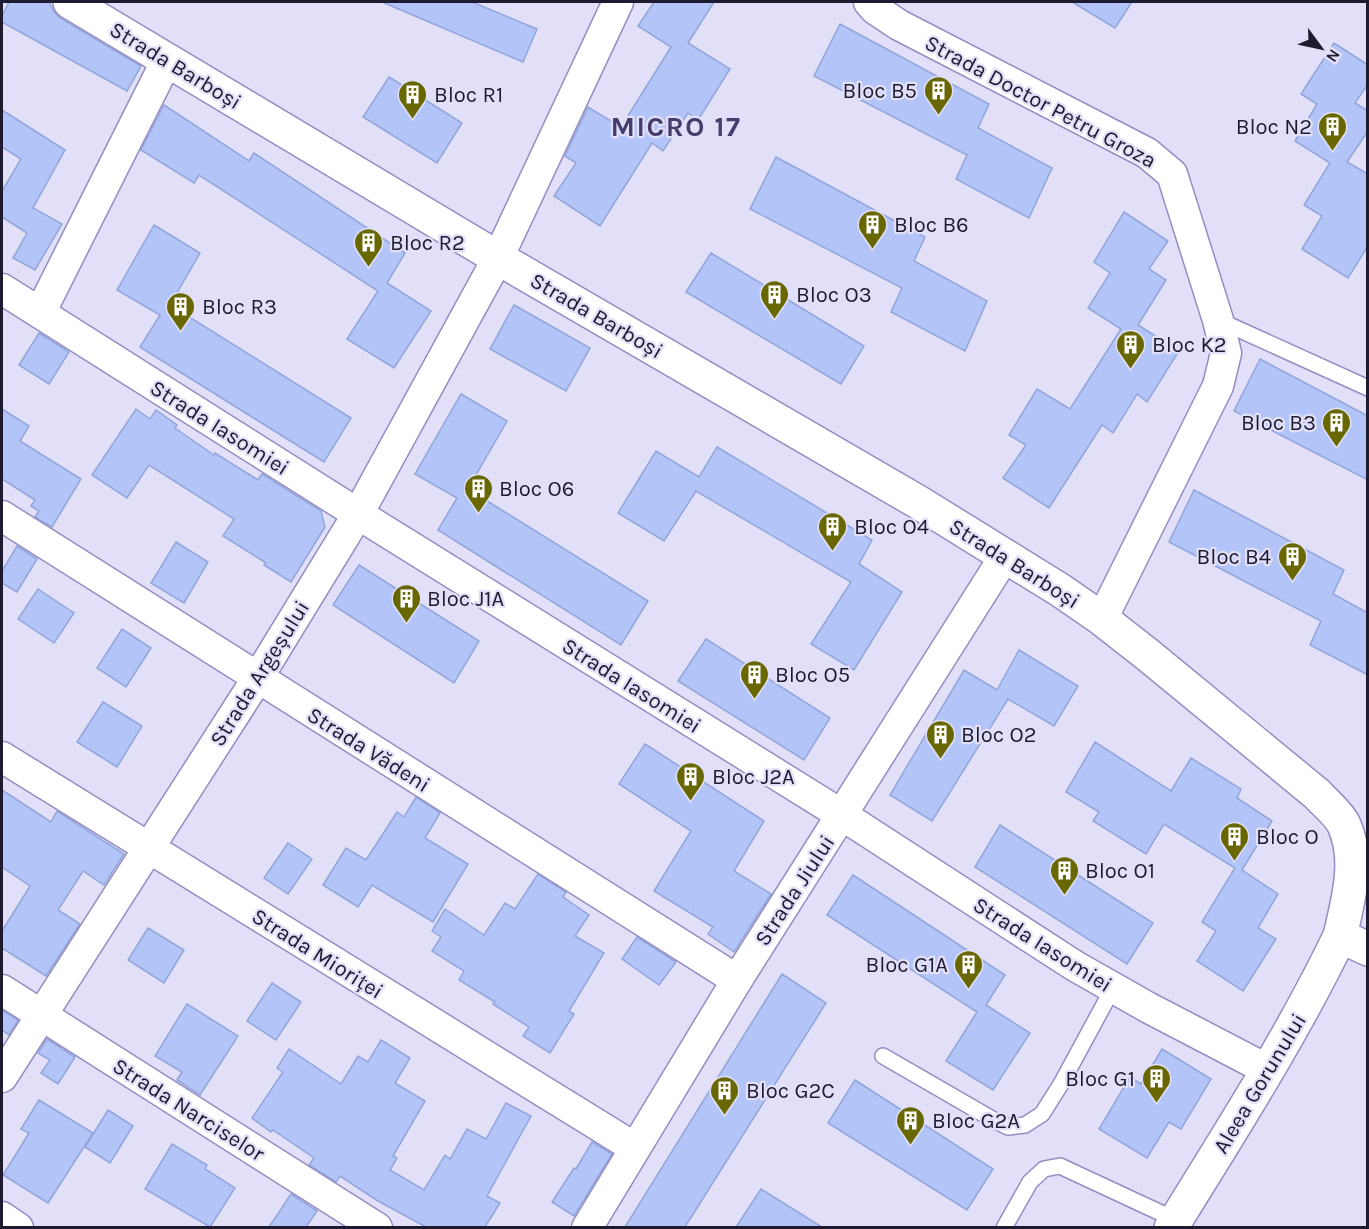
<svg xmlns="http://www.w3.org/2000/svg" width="1369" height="1229" font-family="Karla,sans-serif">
  <rect width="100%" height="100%" fill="#e2e0f8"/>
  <g fill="#b3c5f8" stroke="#92a5da" stroke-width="1.5">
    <polygon points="9,2 49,2 54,12 60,18 141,66 127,91 2,22 2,16"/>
    <polygon points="382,2 472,2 537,29 523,62"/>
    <polygon points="654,2 714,2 688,43 730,69 698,120 688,113 663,151 652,143 600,226 554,196 576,163 565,156 588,107 621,127 671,47 638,26"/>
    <polygon points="1072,2 1132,2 1115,28"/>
    <polygon points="840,24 989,104 978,128 1052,168 1029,218 956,179 967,155 814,76"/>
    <polygon points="1334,43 1368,65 1368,84 1355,103 1368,111 1368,131 1347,162 1368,174 1368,246 1348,278 1302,249 1322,216 1304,205 1330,163 1295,141 1317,104 1301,94"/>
    <polygon points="389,77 462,123 437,163 363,117"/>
    <polygon points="164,105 249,161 254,153 405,253 387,283 431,311 394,368 347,339 378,291 199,175 194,183 141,150"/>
    <polygon points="2,110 65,150 33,208 62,224 35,270 13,258 27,233 2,217 2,191 21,159 2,147"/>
    <polygon points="776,157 925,237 914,261 987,301 965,351 891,312 902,288 750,209"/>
    <polygon points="1124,212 1168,241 1149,269 1166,280 1138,325 1179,351 1147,402 1137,394 1113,433 1102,425 1049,508 1003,478 1026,445 1009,435 1037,389 1070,409 1121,329 1088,308 1110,273 1094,262"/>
    <polygon points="154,225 200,253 170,305 351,418 324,462 140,347 160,315 117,290"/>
    <polygon points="711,253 864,346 841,384 686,292"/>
    <polygon points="514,305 590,348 566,391 490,349"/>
    <polygon points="39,333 69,352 49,384 19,365"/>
    <polygon points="1260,359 1368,416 1368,480 1234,411"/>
    <polygon points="461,394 507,421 468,489 648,601 621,645 438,530 457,498 415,474"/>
    <polygon points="2,409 29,426 20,441 81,479 52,527 35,517 39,511 31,506 35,500 2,479"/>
    <polygon points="136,409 150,419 156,410 177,425 175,428 214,455 215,453 258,480 262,474 321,511 325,527 291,582 264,565 266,563 223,536 234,519 149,465 127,498 92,475"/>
    <polygon points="717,447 872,540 859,564 902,592 854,670 811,644 851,582 696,491 664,541 618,513 656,451 699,477"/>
    <polygon points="1194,490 1344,570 1333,594 1368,613 1368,675 1310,645 1321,621 1169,542"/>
    <polygon points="176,542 208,562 184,603 151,583"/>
    <polygon points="17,546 37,559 17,592 2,583 2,571"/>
    <polygon points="359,565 479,641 454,683 333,605"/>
    <polygon points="38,589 74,613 54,643 18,619"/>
    <polygon points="122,629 151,648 126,687 97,668"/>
    <polygon points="706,639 830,718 804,760 678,681"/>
    <polygon points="1019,650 1078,686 1054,726 1008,699 932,821 890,795 964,670 997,690"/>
    <polygon points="103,702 142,726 117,767 77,742"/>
    <polygon points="1095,742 1171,791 1191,758 1241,789 1237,798 1272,821 1242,870 1278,894 1258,928 1276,939 1243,991 1197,961 1216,931 1202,922 1235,868 1164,824 1146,854 1093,821 1099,812 1066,792"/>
    <polygon points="645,744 764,821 734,871 771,894 734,952 708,934 713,927 654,891 691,831 619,784"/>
    <polygon points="2,790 51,822 57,811 124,854 104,885 83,871 58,910 80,924 46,976 2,948 2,931 30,886 2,867"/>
    <polygon points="416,797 440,813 425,838 468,864 433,922 372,885 358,907 323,885 346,848 366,860 397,812 404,817"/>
    <polygon points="1000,825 1153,923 1127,964 975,867"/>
    <polygon points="288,843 312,859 288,894 264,878"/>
    <polygon points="538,874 566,892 563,897 589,915 575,936 604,953 569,1011 574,1014 550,1053 523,1036 529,1027 493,1004 495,1002 459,980 464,971 432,951 441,937 432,931 445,909 484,935 505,903 515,909"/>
    <polygon points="853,875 1005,975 986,1005 1030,1033 993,1090 946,1061 977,1012 827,915"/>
    <polygon points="148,928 184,950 164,983 128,960"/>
    <polygon points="637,937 676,962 659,985 622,959"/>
    <polygon points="782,974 826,1003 685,1227 625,1227"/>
    <polygon points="272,983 301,1002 276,1040 247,1021"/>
    <polygon points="187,1004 238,1036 200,1095 177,1080 182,1072 155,1056"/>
    <polygon points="2,1010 18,1020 9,1035 2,1030"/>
    <polygon points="47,1039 75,1057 58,1084 41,1073 50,1060 38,1053"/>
    <polygon points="381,1040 410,1058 395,1083 425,1101 393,1156 397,1158 390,1170 424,1190 445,1155 450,1159 467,1129 486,1139 506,1103 531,1116 487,1196 500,1203 485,1227 426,1227 378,1201 340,1176 336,1182 309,1165 314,1158 273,1130 271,1132 252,1118 283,1072 277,1068 289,1049 341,1084 358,1056 368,1062"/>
    <polygon points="1162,1049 1211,1079 1181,1129 1169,1122 1147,1158 1099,1129 1130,1077 1141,1084"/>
    <polygon points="855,1080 993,1169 967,1210 828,1123"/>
    <polygon points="39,1100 93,1133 48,1203 3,1175 29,1133 21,1129"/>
    <polygon points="108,1110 133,1126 110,1163 85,1147"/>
    <polygon points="592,1142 612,1154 574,1216 552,1202 574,1168 576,1169"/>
    <polygon points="172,1144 207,1165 205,1169 235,1188 210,1227 145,1189"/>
    <polygon points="761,1189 822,1227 736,1227"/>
    <polygon points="291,1194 317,1211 306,1227 269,1227"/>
  </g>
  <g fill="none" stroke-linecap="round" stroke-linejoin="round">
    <defs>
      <g id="service">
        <polyline points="1218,320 1368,388"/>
        <polyline points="883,1056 992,1119 1008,1127 1025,1125 1042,1114 1061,1084 1113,988"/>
        <polyline points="1004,1228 1030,1182 1044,1169 1060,1166 1176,1220"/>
      </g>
      <g id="minor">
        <polyline points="869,2 875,9 899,25 1147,153 1172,174 1218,320 1226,353 1218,386 1102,619"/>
        <polyline points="2,289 358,514 842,815 1075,966 1149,1008 1268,1070"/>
        <polyline points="40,313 167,60"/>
        <polyline points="2,516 737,980"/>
        <polyline points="2,757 635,1148"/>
        <polyline points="2,990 377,1228"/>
        <polyline points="2,1077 257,679 358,514 498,258 618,2"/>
        <polyline points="2,1217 18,1228"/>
        <polyline points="587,1228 737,980 1005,556"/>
      </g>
      <g id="tertiary">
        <path d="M70,2l428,256 420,244 142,88 42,29 46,36 169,139c8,9 22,20 27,31 16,35 4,76 -4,111l28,13"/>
        <path d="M1171,1228c59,-96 120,-190 169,-292"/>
      </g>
    </defs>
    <use href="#service" stroke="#948dc4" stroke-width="18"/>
    <use href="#minor" stroke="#948dc4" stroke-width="33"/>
    <use href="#tertiary" stroke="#948dc4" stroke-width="36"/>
    <use href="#service" stroke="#fff" stroke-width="15"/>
    <use href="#minor" stroke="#fff" stroke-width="30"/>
    <use href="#tertiary" stroke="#fff" stroke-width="33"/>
  </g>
  <defs>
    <symbol id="building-pin" viewBox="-11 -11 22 30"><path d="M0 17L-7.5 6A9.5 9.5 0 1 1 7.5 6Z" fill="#686701" stroke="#e2e0f8"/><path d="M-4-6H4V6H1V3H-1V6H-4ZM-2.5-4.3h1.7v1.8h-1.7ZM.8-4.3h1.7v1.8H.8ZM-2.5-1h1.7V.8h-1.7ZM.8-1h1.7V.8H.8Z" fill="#fff"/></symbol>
  </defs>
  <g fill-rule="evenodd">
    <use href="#building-pin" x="922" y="74" width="33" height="45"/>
    <use href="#building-pin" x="396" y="78" width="33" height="45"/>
    <use href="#building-pin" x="1316" y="110" width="33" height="45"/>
    <use href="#building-pin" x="856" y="208" width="33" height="45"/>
    <use href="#building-pin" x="352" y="226" width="33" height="45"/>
    <use href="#building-pin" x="758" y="278" width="33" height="45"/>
    <use href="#building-pin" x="164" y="290" width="33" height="45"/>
    <use href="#building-pin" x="1114" y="328" width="33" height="45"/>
    <use href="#building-pin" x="1320" y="406" width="33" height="45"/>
    <use href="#building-pin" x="462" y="472" width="33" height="45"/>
    <use href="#building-pin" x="816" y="510" width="33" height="45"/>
    <use href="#building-pin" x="1276" y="540" width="33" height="45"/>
    <use href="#building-pin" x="390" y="582" width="33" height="45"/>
    <use href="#building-pin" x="738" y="658" width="33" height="45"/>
    <use href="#building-pin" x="924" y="718" width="33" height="45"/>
    <use href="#building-pin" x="674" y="760" width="33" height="45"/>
    <use href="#building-pin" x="1218" y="820" width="33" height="45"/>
    <use href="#building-pin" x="1048" y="854" width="33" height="45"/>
    <use href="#building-pin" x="952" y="948" width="33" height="45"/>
    <use href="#building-pin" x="1140" y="1062" width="33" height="45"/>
    <use href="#building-pin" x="708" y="1074" width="33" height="45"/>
    <use href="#building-pin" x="894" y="1104" width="33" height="45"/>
  </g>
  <g text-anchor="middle" stroke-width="4.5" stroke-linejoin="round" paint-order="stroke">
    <g font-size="22" fill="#1e1b30" stroke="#e2e0f8">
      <text transform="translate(176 65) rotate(31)" y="8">Strada Barboși</text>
      <text transform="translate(1041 101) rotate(28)" y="8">Strada Doctor Petru Groza</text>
      <text transform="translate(597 315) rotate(30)" y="8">Strada Barboși</text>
      <text transform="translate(220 427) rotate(32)" y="8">Strada Iasomiei</text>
      <text transform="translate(1015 563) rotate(32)" y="8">Strada Barboși</text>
      <text transform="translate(259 673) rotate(-58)" y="8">Strada Argeșului</text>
      <text transform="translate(632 685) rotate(32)" y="8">Strada Iasomiei</text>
      <text transform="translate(369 749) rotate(32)" y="8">Strada Vădeni</text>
      <text transform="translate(794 890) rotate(-57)" y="8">Strada Jiului</text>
      <text transform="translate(1043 944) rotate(32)" y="8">Strada Iasomiei</text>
      <text transform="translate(318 953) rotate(32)" y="8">Strada Mioriței</text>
      <text transform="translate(1259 1083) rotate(-59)" y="8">Aleea Gorunului</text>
      <text transform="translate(189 1109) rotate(32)" y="8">Strada Narciselor</text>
    </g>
    <g font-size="22" fill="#1e1b30" stroke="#e2e0f8" text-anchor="start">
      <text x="917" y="98" text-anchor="end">Bloc B5</text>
      <text x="434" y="102">Bloc R1</text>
      <text x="1312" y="134" text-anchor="end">Bloc N2</text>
      <text x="894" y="232">Bloc B6</text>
      <text x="390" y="250">Bloc R2</text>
      <text x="796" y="302">Bloc O3</text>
      <text x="202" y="314">Bloc R3</text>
      <text x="1152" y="352">Bloc K2</text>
      <text x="1316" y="430" text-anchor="end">Bloc B3</text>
      <text x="499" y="496">Bloc O6</text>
      <text x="854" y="534">Bloc O4</text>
      <text x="1271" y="564" text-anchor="end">Bloc B4</text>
      <text x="427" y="606">Bloc J1A</text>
      <text x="775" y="682">Bloc O5</text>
      <text x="961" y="742">Bloc O2</text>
      <text x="712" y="784">Bloc J2A</text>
      <text x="1256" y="844">Bloc O</text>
      <text x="1085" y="878">Bloc O1</text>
      <text x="948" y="972" text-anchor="end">Bloc G1A</text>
      <text x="1135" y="1086" text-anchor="end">Bloc G1</text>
      <text x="746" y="1098">Bloc G2C</text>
      <text x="932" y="1128">Bloc G2A</text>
    </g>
    <g font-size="28" font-weight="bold" letter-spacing="1.5" fill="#443c6d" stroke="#e2e0f8">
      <text x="676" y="136">MICRO 17</text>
    </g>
  </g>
  <rect width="1369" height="1229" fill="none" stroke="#1e1b30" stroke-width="6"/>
  <g transform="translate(1321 48) rotate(123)" stroke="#e2e0f8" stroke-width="4.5" paint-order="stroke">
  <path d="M0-4.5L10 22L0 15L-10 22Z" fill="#1e1b30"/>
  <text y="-9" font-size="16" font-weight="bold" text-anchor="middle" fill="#1e1b30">N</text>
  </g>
</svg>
